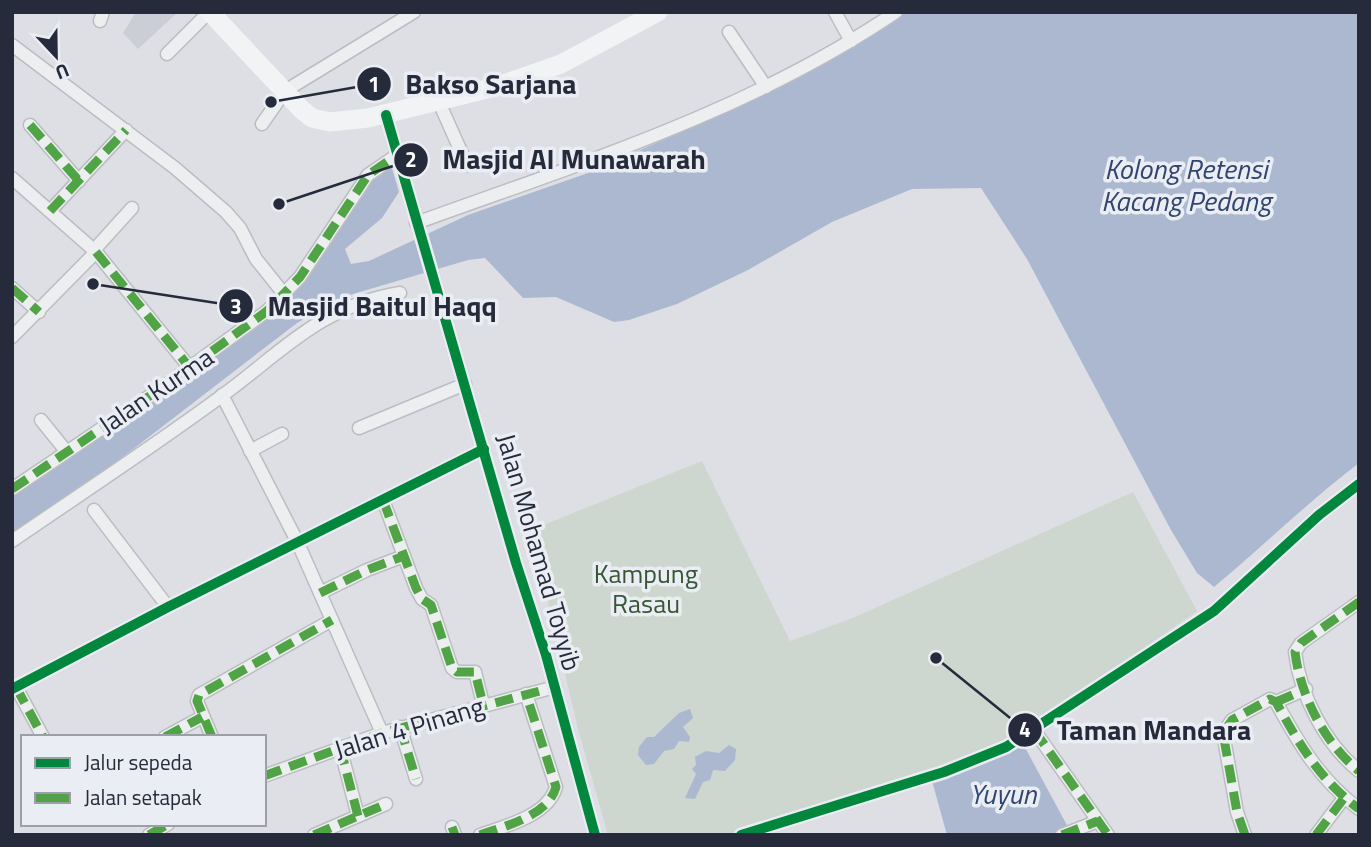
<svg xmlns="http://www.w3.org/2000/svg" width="1371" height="847" font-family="'Titillium Web',sans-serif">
  <rect width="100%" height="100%" fill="#dedfe4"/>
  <polygon fill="#ccced7" points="136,12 178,12 138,49 123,33"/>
  <polygon fill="#cdd6cf" points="702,461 790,641 853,618 1133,492 1197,611 1042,720 1003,742 954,764 727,835 608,835 578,729 531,530"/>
  <g fill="#acb8cf">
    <path d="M907,12h452v451c-51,39 -96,83 -145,124l-17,-14 -26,-43 -144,-271 -46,-71 -69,1 -80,33 -84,48 -71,34 -48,16 -15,2 -58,-25 -33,1 -38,-40 -17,2 -125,37 -46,26 -204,157 -81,55v-40l255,-180 108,-140 16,-10 8,27 -17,26 -37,31 6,15 18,-3 99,-46 120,-42 139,-61z"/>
    <polygon points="690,709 693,718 683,727 690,737 689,742 679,741 674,749 664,751 654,764 646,765 638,755 639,747 647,737 654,737 679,713"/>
    <polygon points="1021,740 1069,829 1053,835 947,835 932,781"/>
    <polygon points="729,745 736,749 735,760 725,771 713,770 710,780 703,782 695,799 685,798 696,774 692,769 696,765 695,757 706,751 719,753"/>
  </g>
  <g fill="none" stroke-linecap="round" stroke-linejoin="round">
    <defs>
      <g id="street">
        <polyline points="835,12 851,41"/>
        <polyline points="100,21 103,12"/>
        <polyline points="729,32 766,87"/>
        <polyline points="12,45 175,168 226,212 240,228 256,259 284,294"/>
        <polyline points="167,54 209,12"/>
        <polyline points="438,100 467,165"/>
        <polyline points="386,115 516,563 546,655 595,835"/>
        <polyline points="262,124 285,91 414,12"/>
        <polyline points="30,125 79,181"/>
        <polyline points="12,178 96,252 12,337"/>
        <polyline points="50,211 126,130"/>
        <path d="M416,223c165,-60 332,-111 480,-211"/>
        <polyline points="94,250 132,208"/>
        <polyline points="96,252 190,368"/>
        <polyline points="12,288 39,312"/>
        <polyline points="222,395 297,541 382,733"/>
        <polyline points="41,420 66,451"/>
        <polyline points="359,428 465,384"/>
        <polyline points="250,451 282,434"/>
        <polyline points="12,489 163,387 267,311 300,277 368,175 397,155"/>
        <polyline points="383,500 416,588 422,599 431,605 452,668 457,672 475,672 483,704"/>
        <polyline points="94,510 168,607"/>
        <path d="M12,541c70,-48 142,-95 211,-146 61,-45 98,-89 177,-102"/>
        <polyline points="320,593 367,570 404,556"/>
        <path d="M1359,602l-58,41 -6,9c5,43 30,92 64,119"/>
        <polyline points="16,687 43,737"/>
        <polyline points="12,689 168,607 484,449"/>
        <polyline points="1276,702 1306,689"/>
        <polyline points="400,727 416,779"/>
        <polyline points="1034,730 1108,835"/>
        <polyline points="165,737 202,717"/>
        <polyline points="212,737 197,701 199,695 332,620"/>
        <polyline points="340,747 358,816"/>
        <polyline points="264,776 382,733 555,687"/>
        <polyline points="452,827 455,835"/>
        <polyline points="149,835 168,824"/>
        <polyline points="314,835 386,804"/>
        <path d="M480,835c25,-9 68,-19 76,-48l-30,-93"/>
        <polyline points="741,835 944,772 1006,747 1214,611 1319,515 1359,484"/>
        <polyline points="1062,835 1098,821"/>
        <path d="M1245,835l-8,-23 -14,-79 9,-13 38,-21 6,3c23,42 44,78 83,107"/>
        <polyline points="1316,835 1344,798"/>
      </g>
    </defs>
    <use href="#street" stroke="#bcbdc2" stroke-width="15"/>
    <use href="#street" stroke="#edeef0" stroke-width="12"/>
    <polyline stroke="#f2f3f4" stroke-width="19" points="210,12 302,110 312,118 330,122 368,118 495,87 561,64 658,12"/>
    <g stroke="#50a445" stroke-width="9" stroke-dasharray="18 9" stroke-linecap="butt">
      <polyline points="30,125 79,181"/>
      <polyline points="50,211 126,130"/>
      <polyline points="96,252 190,368"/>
      <polyline points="12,288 39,312"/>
      <polyline points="12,489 163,387 267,311 300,277 368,175 397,155"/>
      <polyline points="383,500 416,588 422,599 431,605 452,668 457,672 475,672 483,704"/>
      <polyline points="320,593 367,570 404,556"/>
      <path d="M1359,602l-58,41 -6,9c5,43 30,92 64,119"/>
      <polyline points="16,687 43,737"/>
      <polyline points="1276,702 1306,689"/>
      <polyline points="400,727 416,779"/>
      <polyline points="1034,730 1108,835"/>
      <polyline points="165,737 202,717"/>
      <polyline points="212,737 197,701 199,695 332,620"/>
      <polyline points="340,747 358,816"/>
      <polyline points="264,776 382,733 555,687"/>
      <polyline points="452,827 455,835"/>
      <polyline points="149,835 168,824"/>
      <polyline points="314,835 386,804"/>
      <path d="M480,835c25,-9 68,-19 76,-48l-30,-93"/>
      <polyline points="1062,835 1098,821"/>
      <path d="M1245,835l-8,-23 -14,-79 9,-13 38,-21 6,3c23,42 44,78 83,107"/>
      <polyline points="1316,835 1344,798"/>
    </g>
    <defs>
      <g id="cycleway">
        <polyline points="386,115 516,563 546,655 595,835"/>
        <polyline points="12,689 168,607 484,449"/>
        <polyline points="741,835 944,772 1006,747 1214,611 1319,515 1359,484"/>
      </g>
    </defs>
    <use href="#cycleway" stroke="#ebedf4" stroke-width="15"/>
    <use href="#cycleway" stroke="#00873e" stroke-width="10"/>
  </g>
  <g text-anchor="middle" stroke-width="7" stroke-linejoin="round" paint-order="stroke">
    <g font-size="26" fill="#262b3b" stroke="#ebedf4">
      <text transform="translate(156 391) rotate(-34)" y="9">Jalan Kurma</text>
      <text transform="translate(539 552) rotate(74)" y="9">Jalan Mohamad Toyyib</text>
      <text transform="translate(409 728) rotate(-17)" y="9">Jalan 4 Pinang</text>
    </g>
    <g font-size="26" fill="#365734" stroke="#ebedf4">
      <text x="646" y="583">Kampung<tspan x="646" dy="30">Rasau</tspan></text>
    </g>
    <g font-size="28" font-style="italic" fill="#31456e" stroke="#ebedf4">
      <text x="1186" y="179">Kolong Retensi<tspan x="1186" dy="32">Kacang Pedang</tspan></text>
      <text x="1003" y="804">Yuyun</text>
    </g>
  </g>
  <path fill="none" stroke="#262b3b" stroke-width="2.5" d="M271 102L374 84M279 204L411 160M93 284L236 306M936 658L1025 730"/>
  <g fill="#262b3b" stroke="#ebedf4" stroke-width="2.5">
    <circle cx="271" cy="102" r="7"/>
    <circle cx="279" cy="204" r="7"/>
    <circle cx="93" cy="284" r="7"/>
    <circle cx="936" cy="658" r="7"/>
    <circle cx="374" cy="84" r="18"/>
    <circle cx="411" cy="160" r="18"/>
    <circle cx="236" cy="306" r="18"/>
    <circle cx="1025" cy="730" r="18"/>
  </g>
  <g font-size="21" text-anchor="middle" font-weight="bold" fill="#fff">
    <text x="374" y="92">1</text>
    <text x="411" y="167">2</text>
    <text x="236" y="314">3</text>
    <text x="1025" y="737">4</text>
  </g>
  <g font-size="28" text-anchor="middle" font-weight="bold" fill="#262b3b" stroke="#ebedf4" stroke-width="7" stroke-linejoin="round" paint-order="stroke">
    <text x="491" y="94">Bakso Sarjana</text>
    <text x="574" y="169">Masjid Al Munawarah</text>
    <text x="382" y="316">Masjid Baitul Haqq</text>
    <text x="1154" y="740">Taman Mandara</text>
  </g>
  <rect width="1371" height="847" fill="none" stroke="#262b3b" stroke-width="28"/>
  <rect x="21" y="735" width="245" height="91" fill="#ebedf4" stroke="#9c9faa" stroke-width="2"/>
  <rect x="35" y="758" width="35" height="10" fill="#00873e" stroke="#9c9faa" stroke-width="2"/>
  <text x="84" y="770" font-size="21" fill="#262b3b">Jalur sepeda</text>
  <rect x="35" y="793" width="35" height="10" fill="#50a445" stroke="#9c9faa" stroke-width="2"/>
  <text x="84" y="805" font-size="21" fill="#262b3b">Jalan setapak</text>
  <g transform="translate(56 56) rotate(158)" stroke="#ebedf4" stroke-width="5" paint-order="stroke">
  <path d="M0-5L12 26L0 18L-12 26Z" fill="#262b3b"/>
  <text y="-10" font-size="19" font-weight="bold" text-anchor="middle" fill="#262b3b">U</text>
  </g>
</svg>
